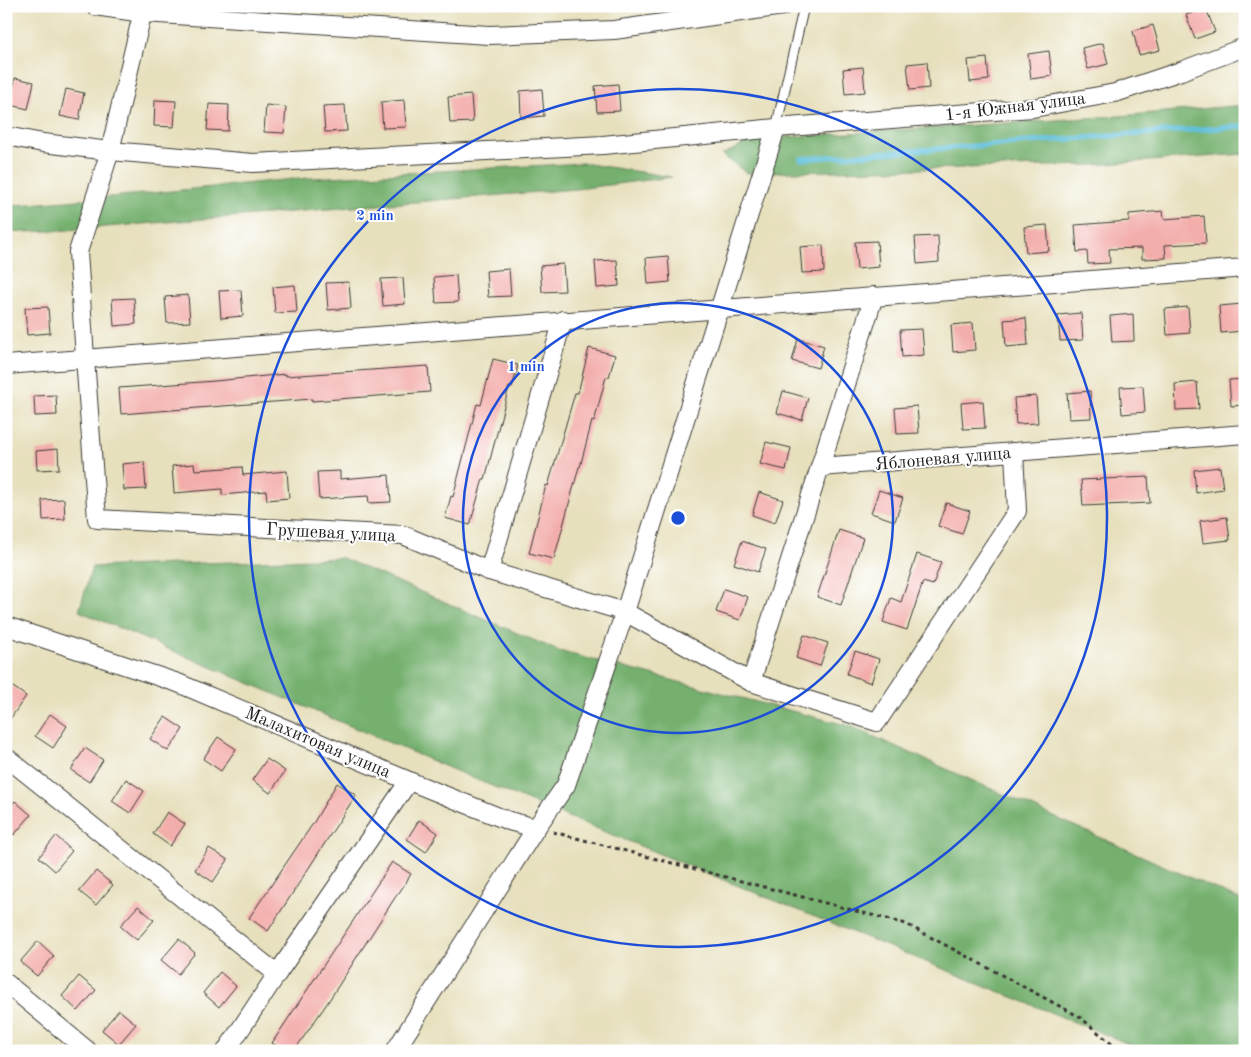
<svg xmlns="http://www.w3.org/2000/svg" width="1251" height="1057" font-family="'Old Standard TT',serif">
  <rect width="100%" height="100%" fill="#fff"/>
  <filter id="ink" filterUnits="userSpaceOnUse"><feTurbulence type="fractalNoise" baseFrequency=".02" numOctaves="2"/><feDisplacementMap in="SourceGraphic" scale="10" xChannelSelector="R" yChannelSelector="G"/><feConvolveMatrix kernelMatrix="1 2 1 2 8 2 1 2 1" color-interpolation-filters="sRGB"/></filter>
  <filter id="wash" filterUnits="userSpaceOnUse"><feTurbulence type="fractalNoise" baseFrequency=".0096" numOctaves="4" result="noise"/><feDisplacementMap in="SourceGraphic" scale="20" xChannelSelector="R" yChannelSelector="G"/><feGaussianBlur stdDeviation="1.12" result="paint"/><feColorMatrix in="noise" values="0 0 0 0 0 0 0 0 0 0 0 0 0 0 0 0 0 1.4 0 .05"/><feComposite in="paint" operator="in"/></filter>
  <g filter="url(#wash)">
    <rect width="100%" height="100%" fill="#e7e0bd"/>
    <g fill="#74b06e" stroke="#486645">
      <polygon points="1245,105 1245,154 1092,165 747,173 722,155 755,139 1119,116"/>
      <polygon points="583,163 672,177 576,189 68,230 6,233 6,206 90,199 294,179"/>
      <polygon points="342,558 559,651 850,726 1245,902 1245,1051 1146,1051 482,782 79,611 92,567"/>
    </g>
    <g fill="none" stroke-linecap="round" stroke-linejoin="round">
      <polyline stroke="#59bdd8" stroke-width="5.5" points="801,159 1245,126"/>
    </g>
    <g id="blocks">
      <g fill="#f3aeac">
        <polygon points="1206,8 1215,32 1195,39 1186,15"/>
        <polygon points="1153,25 1160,50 1139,55 1133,31"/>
        <polygon points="1103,43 1108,64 1088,69 1082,48"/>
        <polygon points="1049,51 1052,76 1031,79 1028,54"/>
        <polygon points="987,58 989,80 970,82 968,60"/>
        <polygon points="927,62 929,88 910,90 907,64"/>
        <polygon points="863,67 865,92 845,94 843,69"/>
        <polygon points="15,78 34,82 28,109 10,105"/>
        <polygon points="618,84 620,111 597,112 595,86"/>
        <polygon points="66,89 84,93 79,120 60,116"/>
        <polygon points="542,89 544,116 521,118 520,91"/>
        <polygon points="471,95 473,122 450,123 448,97"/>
        <polygon points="155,100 176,101 174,127 154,126"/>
        <polygon points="404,100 406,127 383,128 381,102"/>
        <polygon points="209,104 229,105 228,131 207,130"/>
        <polygon points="266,105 286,107 284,133 264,132"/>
        <polygon points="345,105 347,131 325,132 323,106"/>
        <polygon points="1163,211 1164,219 1204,216 1206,243 1165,245 1166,258 1142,259 1142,248 1109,249 1110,263 1088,264 1087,251 1077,252 1075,225 1129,221 1129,214"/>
        <polygon points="1047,225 1049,251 1026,253 1024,227"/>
        <polygon points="938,236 939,262 917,264 915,237"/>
        <polygon points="877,241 879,267 857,269 855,242"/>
        <polygon points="823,245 824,272 802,273 800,247"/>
        <polygon points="668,256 670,282 648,284 646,258"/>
        <polygon points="617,260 619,286 597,288 595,261"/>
        <polygon points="563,264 565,291 542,292 540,266"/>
        <polygon points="509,269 511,296 488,297 486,271"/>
        <polygon points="456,275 458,302 436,303 434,277"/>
        <polygon points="403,278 405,304 383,306 381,279"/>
        <polygon points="349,282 351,308 328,310 326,283"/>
        <polygon points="295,285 297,312 275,313 273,287"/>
        <polygon points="241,290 243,316 221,318 219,291"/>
        <polygon points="188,295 190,322 167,323 165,297"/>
        <polygon points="134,298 136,324 114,326 112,299"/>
        <polygon points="1242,304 1243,331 1221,333 1219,306"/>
        <polygon points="48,307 50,333 27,335 25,308"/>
        <polygon points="1188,307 1190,333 1167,335 1165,309"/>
        <polygon points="1081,313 1083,340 1060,341 1058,315"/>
        <polygon points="1133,314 1134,341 1112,342 1110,316"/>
        <polygon points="1026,318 1028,345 1006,347 1004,320"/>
        <polygon points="973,323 975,350 953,352 951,325"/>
        <polygon points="922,329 924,355 902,357 900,330"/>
        <polygon points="798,339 824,346 818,368 792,361"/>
        <polygon points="589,348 615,355 609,377 606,377 594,422 592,421 580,467 579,467 554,559 529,553 546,485 548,486 575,393 578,393"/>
        <polygon points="493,359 518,365 512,388 509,387 485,479 483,479 470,525 445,518 451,496 453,497 477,404 481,405"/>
        <polygon points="428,366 430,392 312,401 312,399 121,414 119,388 215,381 286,374 286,376"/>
        <polygon points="1245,379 1245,405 1231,406 1229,380"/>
        <polygon points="1197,382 1199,409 1176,410 1175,384"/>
        <polygon points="1143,386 1145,412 1122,414 1120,387"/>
        <polygon points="783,391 808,398 802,420 777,413"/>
        <polygon points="1090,391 1091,418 1069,419 1067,393"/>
        <polygon points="56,395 57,415 35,416 34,396"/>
        <polygon points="1036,396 1038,423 1016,424 1014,398"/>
        <polygon points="983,401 985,428 963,429 961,403"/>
        <polygon points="917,406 919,433 897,434 895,408"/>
        <polygon points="766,442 791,448 786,470 760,464"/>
        <polygon points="58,449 59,469 37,470 36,451"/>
        <polygon points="144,462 146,489 124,490 122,464"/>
        <polygon points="194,464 195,470 242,467 243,475 287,471 289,498 267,500 266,491 222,495 222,489 174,493 172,466"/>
        <polygon points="1220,467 1223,489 1196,493 1194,470"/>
        <polygon points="340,471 340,479 389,475 391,502 369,503 368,496 319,499 317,472"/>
        <polygon points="1148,477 1150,503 1083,506 1081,480"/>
        <polygon points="879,490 903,498 895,521 871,513"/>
        <polygon points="759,492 783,500 775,523 752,515"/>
        <polygon points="64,499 65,519 43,520 42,500"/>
        <polygon points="946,503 970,511 962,534 938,526"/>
        <polygon points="1227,517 1230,540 1203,543 1200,521"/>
        <polygon points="839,530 863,538 841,605 817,597"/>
        <polygon points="742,541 766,549 758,572 734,564"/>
        <polygon points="917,554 941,562 933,585 923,582 907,630 883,622 891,598 901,602"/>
        <polygon points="724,589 748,597 740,620 716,612"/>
        <polygon points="804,635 828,643 820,666 796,658"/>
        <polygon points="855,651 879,659 871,683 847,674"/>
        <polygon points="6,682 26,696 6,725"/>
        <polygon points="50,714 67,726 53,748 35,736"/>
        <polygon points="165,717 183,729 168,751 150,739"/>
        <polygon points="218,737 236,749 221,771 203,759"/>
        <polygon points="85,748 103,760 89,782 71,770"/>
        <polygon points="267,759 285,771 270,793 252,780"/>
        <polygon points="126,779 144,791 130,813 112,801"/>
        <polygon points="337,783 356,795 268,931 249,918 314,822"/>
        <polygon points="15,801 31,815 14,835 6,828 6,811"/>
        <polygon points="167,812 185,824 170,846 153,834"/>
        <polygon points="419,820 438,833 426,852 407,839"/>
        <polygon points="56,836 72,851 55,871 39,857"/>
        <polygon points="209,848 228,860 213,882 195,870"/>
        <polygon points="392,862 411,874 399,893 398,893 328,1002 294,1051 284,1051 272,1043"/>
        <polygon points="96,871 113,885 96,905 79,891"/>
        <polygon points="138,906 154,920 137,940 120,926"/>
        <polygon points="179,939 195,953 178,974 161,960"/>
        <polygon points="38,941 54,956 37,976 20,962"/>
        <polygon points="220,972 236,986 219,1007 203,993"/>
        <polygon points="79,976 96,990 78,1011 62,996"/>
        <polygon points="119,1010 136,1024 119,1044 102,1030"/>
      </g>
    </g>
  </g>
  <g filter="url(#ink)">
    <use href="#blocks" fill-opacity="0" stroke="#3a3934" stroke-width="1"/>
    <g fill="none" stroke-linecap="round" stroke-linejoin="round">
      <defs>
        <polyline id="lane" points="776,128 804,6"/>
        <g id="street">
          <polyline points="95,6 143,13 489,35 614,30 783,6"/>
          <polyline points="144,6 110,151 78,252 85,358 97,519 403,535 489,571 563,320"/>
          <polyline points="6,136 43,143 110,151 253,163 603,145 776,128 1033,108 1115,93 1181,71 1245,47"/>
          <polyline points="874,296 820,467 1245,434"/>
          <polyline points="6,365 1245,268"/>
          <polyline points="489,571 625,612 751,682 877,722 1017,511 1014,452"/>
          <polyline points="6,626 178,683 409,781 277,974 6,757"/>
          <polyline points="751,682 820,467"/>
          <polyline points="409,781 509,821 536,828"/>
          <polyline points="6,983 88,1051"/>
          <polyline points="226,1051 277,974"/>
          <polyline points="395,1051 536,828 566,785 625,612 776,128"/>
        </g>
      </defs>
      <use href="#lane" stroke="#3a3934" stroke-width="11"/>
      <use href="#street" stroke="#3a3934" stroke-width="20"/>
      <polyline stroke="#3a3934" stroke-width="3" stroke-dasharray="4 4" stroke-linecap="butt" points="553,832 906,924 1080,1017 1120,1051"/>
      <use href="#lane" stroke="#fff" stroke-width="9"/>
      <use href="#street" stroke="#fff" stroke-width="18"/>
    </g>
  </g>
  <g fill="none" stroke="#1d4ed8" stroke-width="2.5">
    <circle cx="678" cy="518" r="215"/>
    <circle cx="678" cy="518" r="429"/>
  </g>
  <g text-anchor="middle" stroke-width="4" stroke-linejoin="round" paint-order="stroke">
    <g font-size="18" fill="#1c1c1c" stroke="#fff">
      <text transform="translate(1015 106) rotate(-7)" y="6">1-я Южная улица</text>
      <text transform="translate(943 458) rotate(-5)" y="6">Яблоневая улица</text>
      <text transform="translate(331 532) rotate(3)" y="6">Грушевая улица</text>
      <text transform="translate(318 742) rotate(23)" y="6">Малахитовая улица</text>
    </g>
  </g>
  <circle cx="678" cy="518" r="8" fill="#1d4ed8" stroke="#fff" stroke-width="2.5"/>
  <g font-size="15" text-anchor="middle" font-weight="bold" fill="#1d4ed8" stroke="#fff" stroke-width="4" stroke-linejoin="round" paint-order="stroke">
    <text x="375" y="220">2 min</text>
    <text x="526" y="371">1 min</text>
  </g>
  <rect width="1251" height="1057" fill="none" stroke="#fff" stroke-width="25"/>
</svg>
